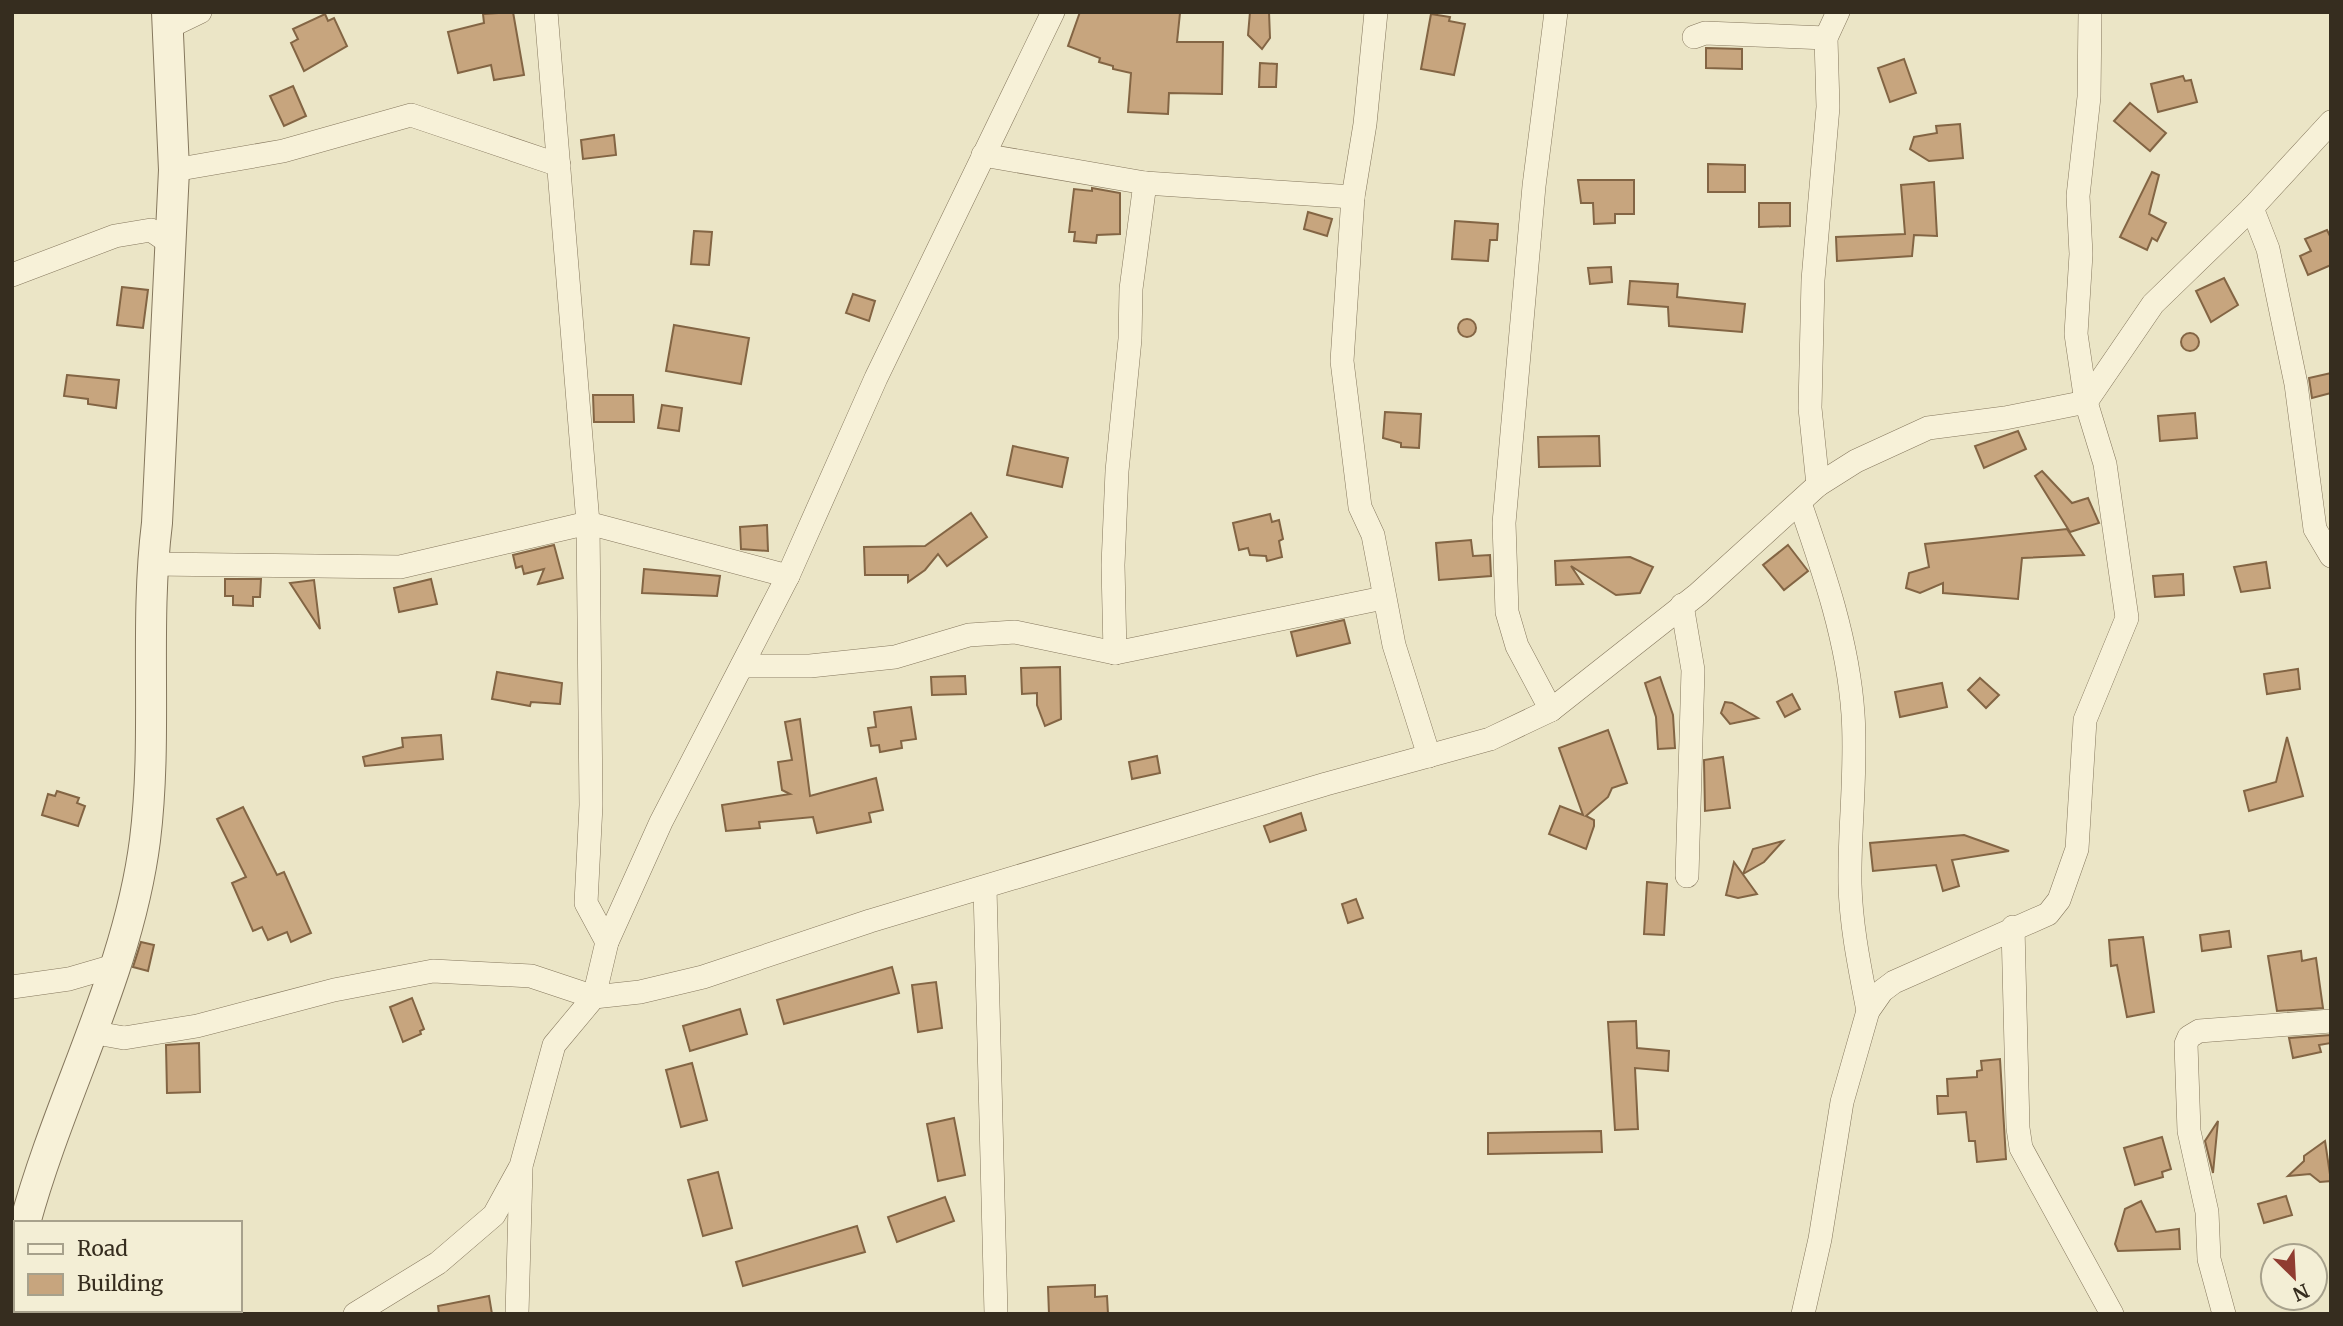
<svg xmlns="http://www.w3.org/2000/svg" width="2343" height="1326" font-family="Merriweather,serif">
  <rect width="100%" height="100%" fill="#ebe5c6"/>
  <g fill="#c7a57e" stroke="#836544" stroke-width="2">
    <polygon points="513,12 524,75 494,80 491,65 458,73 448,32 484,23 483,14"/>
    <polygon points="1080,12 1180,13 1177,42 1223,42 1222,94 1169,93 1168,114 1128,112 1131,73 1113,69 1113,66 1099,62 1100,58 1068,46"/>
    <polygon points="1250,12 1269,12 1270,38 1262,49 1248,35"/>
    <polygon points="325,14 328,21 334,18 347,46 304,71 291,43 298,39 293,29"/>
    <polygon points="1431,14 1450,17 1449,21 1465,24 1454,75 1421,69"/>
    <polygon points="1706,48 1742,49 1742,69 1706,68"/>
    <polygon points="1904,59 1916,93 1890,102 1878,68"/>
    <polygon points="1260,63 1277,64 1276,87 1259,87"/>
    <polygon points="2183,76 2185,81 2191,80 2197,102 2158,112 2151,84"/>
    <polygon points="293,86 306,116 284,126 270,96"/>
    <polygon points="2130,103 2166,133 2150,151 2114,121"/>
    <polygon points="1960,124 1963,158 1929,161 1910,149 1914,137 1937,133 1936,126"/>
    <polygon points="614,135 616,155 583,159 581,140"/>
    <polygon points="1708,164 1745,165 1745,192 1708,192"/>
    <polygon points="2152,172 2159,175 2149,214 2166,223 2157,241 2152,238 2147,250 2120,237"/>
    <polygon points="1578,180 1634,180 1634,214 1615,214 1615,223 1594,224 1593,203 1581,203"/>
    <polygon points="1934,182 1937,236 1914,235 1912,256 1837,261 1836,237 1905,234 1901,185"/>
    <polygon points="1092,188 1120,193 1120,234 1097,235 1096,243 1074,241 1075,232 1069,232 1074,189 1092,191"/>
    <polygon points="1759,203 1790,203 1790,226 1759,227"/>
    <polygon points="1308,212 1332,219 1327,236 1304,229"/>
    <polygon points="1455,221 1498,224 1497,240 1490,240 1488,261 1452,259"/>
    <polygon points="2327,230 2331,238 2331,265 2308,275 2300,256 2311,251 2305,239"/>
    <polygon points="694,231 712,232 709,265 691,264"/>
    <polygon points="1611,267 1612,282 1590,284 1588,268"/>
    <polygon points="2224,278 2238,305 2211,322 2196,291"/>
    <polygon points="1630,281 1678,284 1677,297 1745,304 1742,332 1669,326 1668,307 1628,304"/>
    <polygon points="122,287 148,290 143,328 117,325"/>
    <polygon points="853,294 875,301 869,321 846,313"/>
    <circle cx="1467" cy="328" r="9"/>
    <polygon points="674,325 749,338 741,384 666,371"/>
    <circle cx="2190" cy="342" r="9"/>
    <polygon points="2331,373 2331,393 2312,398 2309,378"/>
    <polygon points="67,375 119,380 116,408 88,404 88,399 64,396"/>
    <polygon points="593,395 633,395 634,422 594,422"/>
    <polygon points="662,405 682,408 679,431 658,428"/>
    <polygon points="1385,412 1421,414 1419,448 1401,447 1401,443 1383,438"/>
    <polygon points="2195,413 2197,438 2160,441 2158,416"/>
    <polygon points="2018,431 2026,449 1984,468 1975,446"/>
    <polygon points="1599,436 1600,466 1539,467 1538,437"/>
    <polygon points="1013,446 1068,458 1062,487 1007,475"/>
    <polygon points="2042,471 2072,503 2088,498 2099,523 2070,532 2035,476"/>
    <polygon points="971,513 987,537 947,566 938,554 925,570 908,582 908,575 865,575 864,547 925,546"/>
    <polygon points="1270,514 1272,522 1279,520 1283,539 1279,541 1282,557 1267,561 1266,556 1250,555 1248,548 1239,550 1233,523"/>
    <polygon points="767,525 768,551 741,549 740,527"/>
    <polygon points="2067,529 2084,555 2022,558 2018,599 1943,593 1943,583 1920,593 1906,588 1909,573 1929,567 1925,544"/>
    <polygon points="1471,540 1473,556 1490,555 1491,576 1439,580 1436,543"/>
    <polygon points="554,545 563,578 538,584 544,569 524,574 522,566 516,568 513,555"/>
    <polygon points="1788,545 1808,571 1784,590 1763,565"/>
    <polygon points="1630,557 1653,567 1640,593 1616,595 1571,566 1583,584 1556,585 1555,561"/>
    <polygon points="2266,562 2270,588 2241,592 2234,567"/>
    <polygon points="644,569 720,576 717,596 642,593"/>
    <polygon points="2183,574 2184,595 2155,597 2153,576"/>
    <polygon points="225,579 261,579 260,597 253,597 253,606 233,605 233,596 225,596"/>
    <polygon points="431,579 437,604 399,612 394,588"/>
    <polygon points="314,580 320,629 290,583"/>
    <polygon points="1344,620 1350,643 1297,656 1291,632"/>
    <polygon points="1060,667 1061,719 1045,726 1037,705 1037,693 1022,694 1021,668"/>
    <polygon points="2298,669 2300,689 2267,694 2264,674"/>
    <polygon points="497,672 562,683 560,704 531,702 530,706 492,699"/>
    <polygon points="965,676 966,694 932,695 931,677"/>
    <polygon points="1660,677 1673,715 1675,748 1658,749 1656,717 1645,683"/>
    <polygon points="1980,678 1999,695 1986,708 1968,690"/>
    <polygon points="1942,683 1947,707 1900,717 1895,692"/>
    <polygon points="1792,694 1800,709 1785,717 1777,702"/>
    <polygon points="1725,702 1732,703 1758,718 1730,724 1721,713"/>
    <polygon points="911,707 916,739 901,741 902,748 880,752 879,745 871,746 868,728 876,727 874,712"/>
    <polygon points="800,719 810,796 876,778 883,810 869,813 871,822 817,833 813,817 759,822 760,828 726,831 722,805 790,794 782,790 778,762 792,760 785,722"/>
    <polygon points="1608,730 1627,783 1612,788 1608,797 1586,816 1594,820 1594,826 1586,849 1549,834 1560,806 1583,815 1559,748"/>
    <polygon points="441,735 443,759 365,766 363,757 403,747 402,738"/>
    <polygon points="2287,737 2303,796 2249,811 2244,791 2276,782"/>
    <polygon points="1157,756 1160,773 1132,779 1129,762"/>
    <polygon points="1723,757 1730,808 1705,811 1704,760"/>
    <polygon points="57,791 79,798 77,803 85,806 78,826 42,815 48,794 55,796"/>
    <polygon points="243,807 277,875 284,872 311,933 291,942 287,932 268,940 262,927 253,931 232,883 246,877 217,819"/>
    <polygon points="1301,813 1306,830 1270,842 1264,826"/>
    <polygon points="1964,835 2009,851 1952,860 1959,886 1943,891 1936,865 1873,871 1870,843"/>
    <polygon points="1783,841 1764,862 1743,874 1753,849"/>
    <polygon points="1734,862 1757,894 1738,898 1726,895"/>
    <polygon points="1647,882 1667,884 1664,935 1644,934"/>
    <polygon points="1356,899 1363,918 1348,923 1342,904"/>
    <polygon points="2229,931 2231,947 2202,951 2200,935"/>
    <polygon points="2143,937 2154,1012 2127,1017 2117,965 2111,966 2109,940"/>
    <polygon points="141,942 154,945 148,971 133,967"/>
    <polygon points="2301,951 2302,961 2316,958 2323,1008 2277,1011 2268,956"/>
    <polygon points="892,967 899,993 784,1024 777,1000"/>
    <polygon points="936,982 942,1028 918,1032 912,985"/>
    <polygon points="412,998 424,1029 420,1031 421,1034 403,1042 390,1007"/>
    <polygon points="740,1009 747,1034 690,1051 683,1026"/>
    <polygon points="1636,1021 1637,1048 1669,1051 1668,1071 1635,1068 1638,1129 1615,1130 1608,1022"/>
    <polygon points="2331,1035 2331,1043 2319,1045 2321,1052 2293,1058 2289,1038"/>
    <polygon points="199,1043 200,1092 167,1093 166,1045"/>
    <polygon points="2000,1059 2006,1159 1977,1162 1975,1141 1969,1141 1966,1112 1938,1114 1937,1096 1948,1096 1947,1079 1977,1077 1977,1071 1982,1070 1981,1061"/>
    <polygon points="692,1063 707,1120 681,1127 666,1070"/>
    <polygon points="954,1118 965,1175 938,1181 927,1124"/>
    <polygon points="2218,1121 2213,1173 2205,1141"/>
    <polygon points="1601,1131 1602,1152 1488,1154 1488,1133"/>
    <polygon points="2162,1137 2171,1169 2162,1172 2163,1177 2135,1185 2124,1148"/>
    <polygon points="2325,1141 2331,1181 2320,1182 2310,1174 2288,1176 2304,1161 2304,1156"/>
    <polygon points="718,1172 732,1228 703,1236 688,1180"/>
    <polygon points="2286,1196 2292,1215 2264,1223 2258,1204"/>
    <polygon points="945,1197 954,1221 897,1242 888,1217"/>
    <polygon points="2141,1201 2156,1232 2179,1229 2180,1249 2118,1251 2115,1244 2125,1209"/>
    <polygon points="857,1226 865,1252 743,1286 736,1262"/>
    <polygon points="1095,1285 1095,1297 1107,1296 1108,1314 1049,1314 1048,1287"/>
    <polygon points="489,1296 492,1314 439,1314 438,1306"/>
  </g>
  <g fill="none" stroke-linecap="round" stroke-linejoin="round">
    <defs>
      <g id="minor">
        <polyline points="546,12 588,523 591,805 586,903 607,942"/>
        <polyline points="1376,12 1365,124 1353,197 1342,361 1360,507 1373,535 1394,645 1429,756"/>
        <polyline points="169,27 200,12"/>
        <polyline points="1694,37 1705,33 1826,38"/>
        <polyline points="983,155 1145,183 1131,289 1130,339 1117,471 1113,565 1115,653"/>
        <polyline points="174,170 283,151 411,115 559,165"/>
        <polyline points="1145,183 1353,197"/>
        <polyline points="2252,208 2268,249 2296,384 2315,529 2331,556"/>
        <polyline points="12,275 115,236 151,230 170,243"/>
        <polyline points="1818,485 1810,408 1813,280 1828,107 1826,38 1838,12"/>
        <path d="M1800,503c24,69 48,138 53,211 4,56 -4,114 -3,170 1,43 10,85 18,127"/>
        <polyline points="153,564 400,567 588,523 788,576"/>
        <polyline points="1682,605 1693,670 1687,876"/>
        <polyline points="742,666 810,666 895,657 969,635 1015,632 1115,653 1383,598"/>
        <polyline points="1551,710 1517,646 1507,612 1504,523 1534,186 1556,12"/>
        <polyline points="985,888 996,1314"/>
        <polyline points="2013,927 2018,1128 2021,1148 2112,1314"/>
        <polyline points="12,987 69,979 117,965"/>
        <polyline points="91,1032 124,1038 197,1026 334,990 433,971 531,976 594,997 640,992 703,977 870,921 1326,784 1490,739 1551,710 1698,594 1818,485 1856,461 1928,428 2005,418 2086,402 2153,304 2252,208 2331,122"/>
        <polyline points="355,1314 438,1263 494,1215 521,1166 554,1045 594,997 607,942 661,822 788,576 876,378 1053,12"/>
        <polyline points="517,1314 521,1169"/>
        <polyline points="1803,1314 1820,1239 1842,1102 1868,1011 1882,991 1894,982 2048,914 2059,900 2077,849 2085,720 2127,618 2105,464 2086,402 2076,334 2081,254 2078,196 2089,97 2090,12"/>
        <polyline points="2224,1314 2209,1259 2207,1212 2189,1131 2186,1044 2189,1037 2199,1031 2331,1021"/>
      </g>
      <g id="tertiary">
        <path d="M25,1223c35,-129 103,-249 120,-383 13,-105 -1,-212 12,-317l17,-353 -7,-158"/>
        <polyline points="12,1267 16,1255"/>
      </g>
    </defs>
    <use href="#minor" stroke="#85775d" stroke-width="24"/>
    <use href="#tertiary" stroke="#85775d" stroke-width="32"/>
    <use href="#minor" stroke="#f7f1d8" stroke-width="23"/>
    <use href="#tertiary" stroke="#f7f1d8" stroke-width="30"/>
  </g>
  <rect width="2343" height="1326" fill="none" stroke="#362d1f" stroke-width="28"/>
  <rect x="14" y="1221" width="228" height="91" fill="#f3eed5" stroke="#a7a18c" stroke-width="2"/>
  <rect x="28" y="1244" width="35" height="10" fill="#f7f1d8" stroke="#a7a18c" stroke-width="2"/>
  <text x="77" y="1256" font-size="21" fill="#362d1f">Road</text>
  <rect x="28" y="1274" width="35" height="21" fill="#c7a57e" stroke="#a7a18c" stroke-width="2"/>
  <text x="77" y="1291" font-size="21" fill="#362d1f">Building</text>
  <g transform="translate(2294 1277) rotate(156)"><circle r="33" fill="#f3eed5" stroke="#a7a18c" stroke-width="2"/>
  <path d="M0-5L12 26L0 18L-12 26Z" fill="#903c31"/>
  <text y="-10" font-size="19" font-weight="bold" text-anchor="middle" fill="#362d1f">N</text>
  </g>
</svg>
